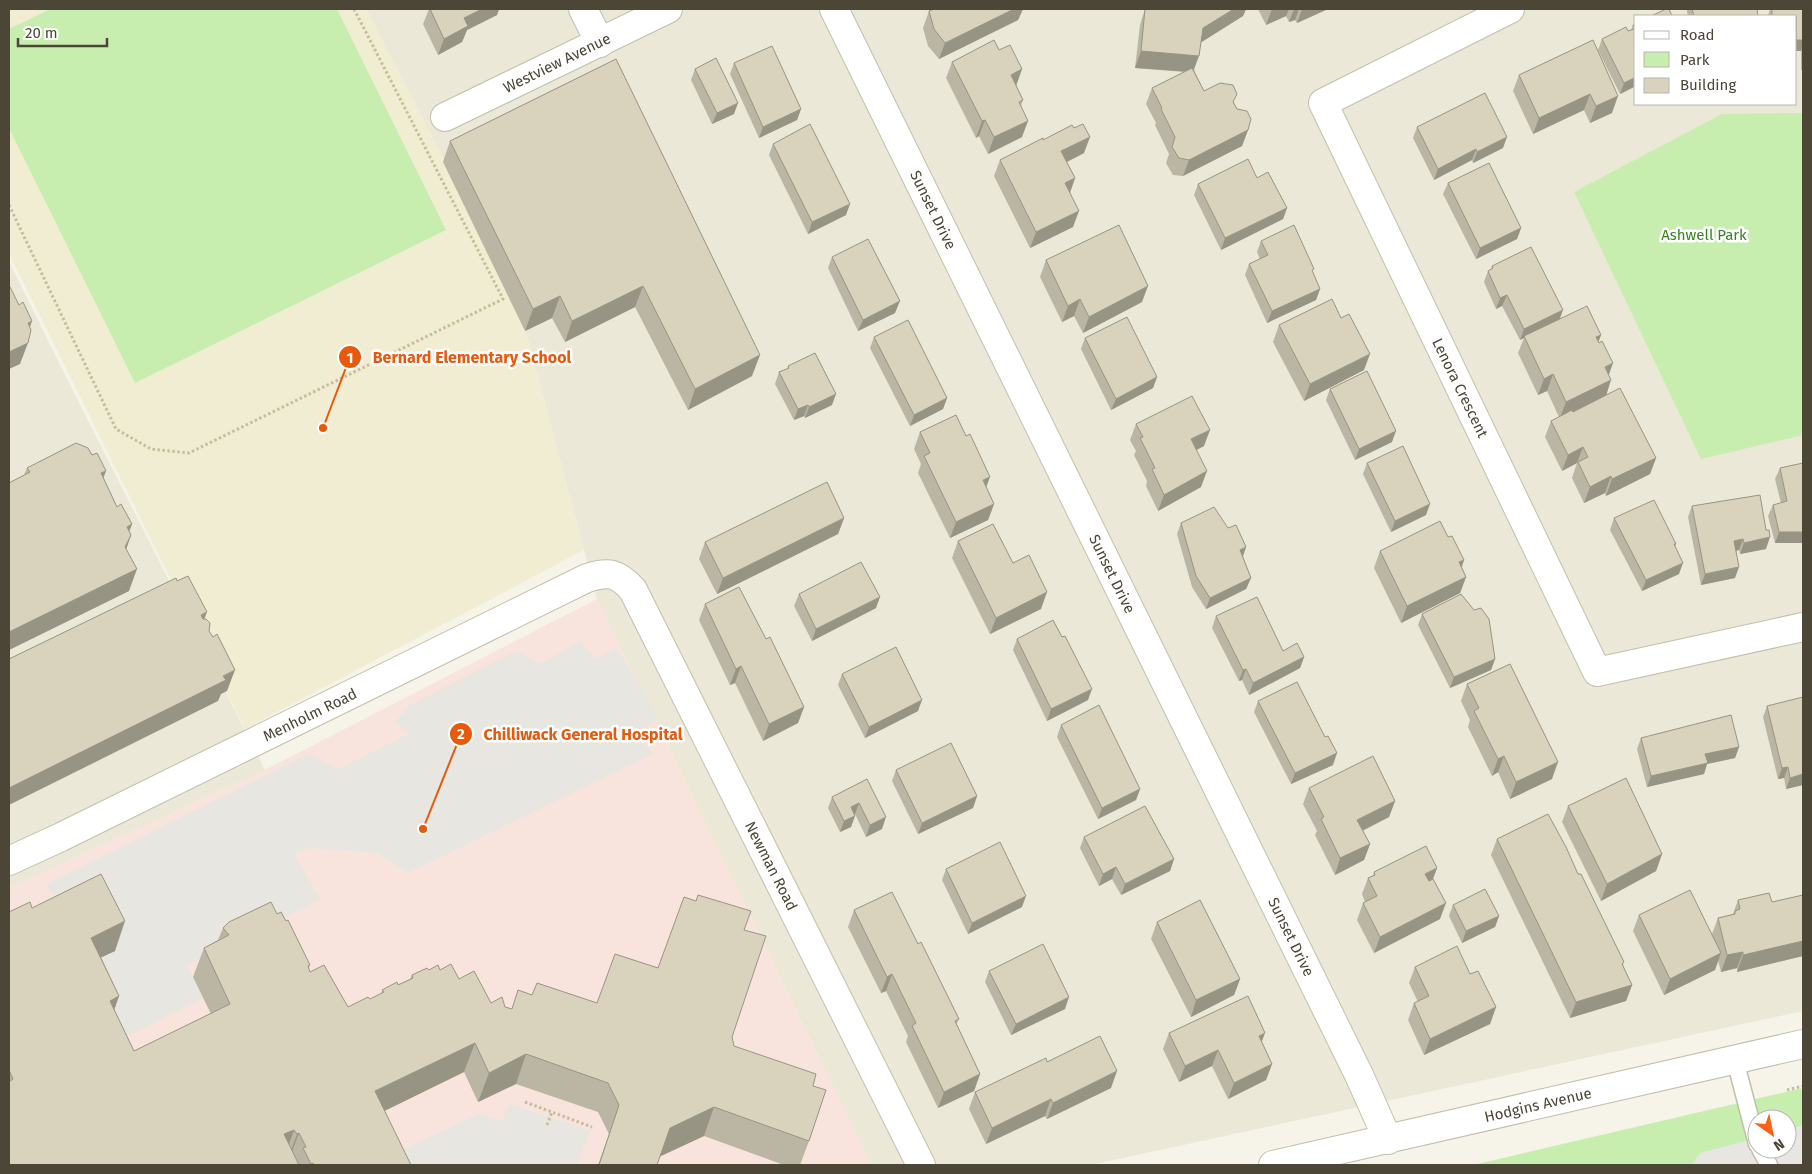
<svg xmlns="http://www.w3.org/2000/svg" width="1812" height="1174" font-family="'Fira Sans',sans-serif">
  <rect width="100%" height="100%" fill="#f6f4e9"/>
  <g fill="#ebe8d7" fill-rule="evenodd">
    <path d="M366,9h1437v1002l-712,154h-220l-274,-566 -78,-293zM1636,16h160v88h-160z"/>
    <polygon points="9,261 61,367 265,770 9,888"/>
  </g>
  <polygon fill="#f1edd2" points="9,9 366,9 519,306 584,550 245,729 9,254"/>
  <polygon fill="#f8e4dc" points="597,599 871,1165 9,1165 9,888 265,770"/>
  <g fill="#c7eeae" fill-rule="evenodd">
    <polygon points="51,9 337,9 446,230 135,383 9,128 9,29"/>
    <polygon points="1803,113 1803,435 1701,459 1574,192 1722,114"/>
    <path d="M1803,1088v77h-330zM1757,1119h30v30h-30z"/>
  </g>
  <g fill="#e7e6e1">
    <polygon points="581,641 595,659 617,648 660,720 632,733 654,753 408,873 378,853 311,848 294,853 320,900 187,965 203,998 118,1041 68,914 46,884 309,754 338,769 409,734 395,722 410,705 516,651 540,664"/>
    <polygon points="509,1104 590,1130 577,1165 386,1165 383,1159 479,1114 502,1121"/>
    <polygon points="1803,1125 1803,1165 1691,1165 1700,1153 1757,1138 1757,1149 1787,1149 1787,1130"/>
  </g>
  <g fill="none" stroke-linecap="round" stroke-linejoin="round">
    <defs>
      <g id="service">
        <polyline points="1735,1060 1757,1144"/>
        <polyline points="1760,1149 1769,1165"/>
      </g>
      <g id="minor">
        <polyline points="583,9 600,43"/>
        <polyline points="834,9 1359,1075 1388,1140"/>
        <polyline points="1510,9 1323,103 1597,672 1803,627"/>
        <polyline points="445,117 668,9"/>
        <path d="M9,861l52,-24 526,-259c22,-7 31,-5 46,12l288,575"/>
      </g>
      <polyline id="tertiary" points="1273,1165 1803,1044"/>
    </defs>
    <use href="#service" stroke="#c3bfaa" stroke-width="19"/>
    <use href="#minor" stroke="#c3bfaa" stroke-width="30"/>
    <use href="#tertiary" stroke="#c3bfaa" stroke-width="30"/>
    <g stroke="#c6be9a" stroke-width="3" stroke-dasharray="2.5 2.5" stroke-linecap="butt">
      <polyline points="9,205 116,429 151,449 189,453 503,299 354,9"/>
      <polyline points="1787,1090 1803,1086"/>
      <polyline points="525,1102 592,1127"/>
      <polyline points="547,1125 552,1112"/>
    </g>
    <use href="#service" stroke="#fff" stroke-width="16"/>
    <use href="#minor" stroke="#fff" stroke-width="28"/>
    <use href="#tertiary" stroke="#fff" stroke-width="28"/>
  </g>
  <g fill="#bbb5a3">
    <polygon points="429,9 499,9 497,15 467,30 462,42 438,55 423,24"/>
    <polygon points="934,9 1023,9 1018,20 939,59 928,46 923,28 929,11"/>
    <polygon points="1145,9 1246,9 1243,16 1201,42 1194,70 1204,91 1234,103 1248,130 1242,146 1183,176 1173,175 1166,163 1169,154 1155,125 1156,123 1146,104 1152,88 1184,72 1135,68 1140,25"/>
    <polygon points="1258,9 1328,9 1297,23 1295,20 1289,22 1286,16 1266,25"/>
    <polygon points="1687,9 1757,9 1758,16 1688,16 1687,11"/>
    <polygon points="1770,9 1803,9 1803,70 1801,70 1801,51 1796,16 1768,16"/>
    <polygon points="1636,23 1636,86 1620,94 1598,50 1602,39 1631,30 1633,25"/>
    <polygon points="1593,40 1612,113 1590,123 1584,110 1533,134 1513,91 1519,75"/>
    <polygon points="999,50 1022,69 1016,85 1023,100 1021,106 1022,137 988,154 979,136 976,138 946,78 952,62"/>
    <polygon points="616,59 752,376 688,410 635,307 565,342 552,318 525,331 443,162 450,141"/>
    <polygon points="734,63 801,109 797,120 759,138 730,74"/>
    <polygon points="695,69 734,114 712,124 691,80"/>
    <polygon points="1417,127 1503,148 1473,163 1472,160 1434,180 1413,138"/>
    <polygon points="1043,140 1084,153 1067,162 1075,178 1070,193 1073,227 1030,248 994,176 1000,160"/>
    <polygon points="773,144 846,215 808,234 769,155"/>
    <polygon points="1257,178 1287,208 1283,219 1221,250 1194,195 1198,184"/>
    <polygon points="1448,183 1521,228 1517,239 1476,259 1443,194"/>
    <polygon points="1261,241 1313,273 1320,289 1316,300 1267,323 1245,275 1249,264 1260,259 1257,252"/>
    <polygon points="832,257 895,313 858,331 828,268"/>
    <polygon points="1046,260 1142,302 1083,333 1074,316 1062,322 1040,277"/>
    <polygon points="1492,266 1560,319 1601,335 1598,342 1609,374 1606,396 1656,458 1650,474 1606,496 1605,493 1584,503 1572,478 1577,463 1562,471 1545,437 1551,421 1559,417 1547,391 1538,395 1518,353 1524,338 1520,340 1502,306 1496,309 1484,282 1488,271 1491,269"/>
    <polygon points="1279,325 1364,370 1304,401 1273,342"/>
    <polygon points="874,337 947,398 943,409 910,426 870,348"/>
    <polygon points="1085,338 1157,377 1153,388 1111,410 1081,349"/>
    <polygon points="788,366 832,405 805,418 804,416 794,420 775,384 779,372 787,369"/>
    <polygon points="1330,389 1392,442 1355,460 1326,400"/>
    <polygon points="1136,424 1204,446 1196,450 1201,487 1158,511 1146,486 1147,481 1134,455 1136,451 1130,440"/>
    <polygon points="920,432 986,487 994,504 988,520 950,538 918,473 921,464 914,449"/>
    <polygon points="1367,463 1426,515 1391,532 1363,474"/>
    <polygon points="27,468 103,478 117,507 132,524 129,531 131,535 126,549 129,591 9,650 9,483 24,475"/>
    <polygon points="1780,468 1803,543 1775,543 1768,516 1773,505 1781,503 1775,479"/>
    <polygon points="1692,506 1766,530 1766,549 1740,554 1739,550 1736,551 1735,578 1701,585 1688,517"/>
    <polygon points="844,518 838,534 717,594 699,559 705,542"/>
    <polygon points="1614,518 1676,544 1675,547 1679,574 1642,591 1610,530"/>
    <polygon points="1181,523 1228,528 1246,547 1243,557 1251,578 1246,589 1206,609 1192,587 1177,534"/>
    <polygon points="958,541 1013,563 1041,609 990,634 952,558"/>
    <polygon points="1380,551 1464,560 1462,567 1466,577 1460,593 1401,623 1374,568"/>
    <polygon points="799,594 876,608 812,641 794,606"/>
    <polygon points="705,604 766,639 804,707 798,723 763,741 735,683 730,685 699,620"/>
    <polygon points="1422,614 1495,659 1491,670 1450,688 1418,625"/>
    <polygon points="1216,616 1283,651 1304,657 1300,668 1249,695 1242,680 1239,681 1212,628"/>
    <polygon points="1062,637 1088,700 1047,721 1013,650 1017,639"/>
    <polygon points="842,674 918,711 865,738 838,685"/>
    <polygon points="1467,684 1552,779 1510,799 1498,772 1492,776 1468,727 1470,720 1461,701"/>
    <polygon points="1258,701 1333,765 1291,784 1254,712"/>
    <polygon points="1767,706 1803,785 1786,789 1784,778 1778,779 1763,717"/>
    <polygon points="1061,725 1140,789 1136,800 1098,819 1057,737"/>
    <polygon points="1641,738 1739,747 1735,758 1707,764 1704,774 1647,787 1637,749"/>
    <polygon points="896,770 977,796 973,808 918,834 892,781"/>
    <polygon points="867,779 882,829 866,837 855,814 851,827 840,832 828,808 832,797"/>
    <polygon points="1309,788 1395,801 1389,817 1363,831 1370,844 1364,860 1335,875 1315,835 1317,831 1303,804"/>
    <polygon points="1568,806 1662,854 1656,871 1601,901 1562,822"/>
    <polygon points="1084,837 1174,859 1170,871 1121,895 1112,879 1099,886 1080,848"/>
    <polygon points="1497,839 1578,874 1624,962 1623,965 1632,985 1626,1001 1570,1018 1491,855"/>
    <polygon points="1437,868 1433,879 1440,919 1374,953 1357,920 1363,903 1365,902 1362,894 1368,878 1373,876 1374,872"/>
    <polygon points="946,869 1022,907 968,934 942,880"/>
    <polygon points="1803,895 1803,956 1737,972 1737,968 1721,972 1718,960 1715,970 1664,995 1633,931 1639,915 1712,934 1718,918 1733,914 1738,900 1772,902"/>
    <polygon points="1453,905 1499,916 1495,927 1462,943 1449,916"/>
    <polygon points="854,910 918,944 959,1019 956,1025 980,1074 974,1091 938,1108 906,1042 908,1036 886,991 881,993 848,927"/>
    <polygon points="9,912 115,951 101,957 119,996 114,1010 134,1051 211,1014 193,977 204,948 218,940 223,928 277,914 286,921 310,965 309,968 310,972 348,1007 370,999 381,994 382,990 398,985 410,979 412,975 429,970 440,970 459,979 491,1003 512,1009 532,995 597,1003 658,968 744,930 732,1037 734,1046 813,1086 809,1141 800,1165 784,1165 704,1136 660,1156 657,1165 598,1165 609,1134 598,1112 516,1084 478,1102 464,1072 384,1111 411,1165 9,1165"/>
    <polygon points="1157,922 1240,979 1234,995 1191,1017 1151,939"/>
    <polygon points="1415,967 1470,974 1496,1007 1490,1024 1424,1055 1408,1020 1414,1003 1418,1002 1409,983"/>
    <polygon points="989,971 1065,1009 1011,1035 985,982"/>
    <polygon points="1169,1033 1262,1042 1272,1064 1266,1080 1228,1099 1212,1066 1179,1082 1163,1049"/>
    <polygon points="1047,1062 1111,1088 1047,1119 1045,1116 986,1144 969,1109 975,1092"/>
  </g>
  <g fill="#989484">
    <polygon points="482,9 499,9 497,15 467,30 462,42 438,55 444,39 464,18"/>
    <polygon points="1014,9 1023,9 1018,20 939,59 945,43"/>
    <polygon points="1234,9 1246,9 1243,16 1197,45 1203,28"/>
    <polygon points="1272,9 1289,9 1286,16 1266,25"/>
    <polygon points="1294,9 1299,9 1295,20 1289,22"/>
    <polygon points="1302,9 1328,9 1297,23"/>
    <polygon points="1796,40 1803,40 1803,44 1801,51 1796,51"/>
    <polygon points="1141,51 1199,56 1193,72 1135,68"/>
    <polygon points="1022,69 1016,86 1011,75"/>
    <polygon points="1636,77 1636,86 1620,94 1624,83"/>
    <polygon points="1590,94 1584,110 1533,134 1539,118"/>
    <polygon points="1618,96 1612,113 1590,123 1596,106"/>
    <polygon points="738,103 734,114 712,124 717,113"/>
    <polygon points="801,109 797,120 759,138 763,127"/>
    <polygon points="985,120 979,136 976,138 982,121"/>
    <polygon points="1028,121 1022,137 988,154 994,137"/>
    <polygon points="1248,130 1242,146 1183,176 1189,160"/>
    <polygon points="1090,137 1084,153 1055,168 1061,151"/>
    <polygon points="1507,137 1503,148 1473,163 1477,152"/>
    <polygon points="1476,149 1472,160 1434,180 1438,169"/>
    <polygon points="1075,178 1069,195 1065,183"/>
    <polygon points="850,204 846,215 808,234 812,222"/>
    <polygon points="1287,208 1283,219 1221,250 1225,238"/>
    <polygon points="1079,211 1073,227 1030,248 1036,232"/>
    <polygon points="1521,228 1517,239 1476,259 1480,248"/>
    <polygon points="643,286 635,307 565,342 572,321"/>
    <polygon points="1148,286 1142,302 1083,333 1089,317"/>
    <polygon points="1320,289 1316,300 1267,323 1272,311"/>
    <polygon points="1507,295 1502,306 1496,309 1500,298"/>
    <polygon points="560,296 552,318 525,331 533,309"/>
    <polygon points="1080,299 1074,316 1062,322 1068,306"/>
    <polygon points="900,301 895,313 858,331 863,320"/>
    <polygon points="1563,310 1559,321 1524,336 1524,338 1520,340 1524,329"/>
    <polygon points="32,321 25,342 28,323"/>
    <polygon points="1601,335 1595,351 1596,337"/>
    <polygon points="28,343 20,364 9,369 9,352"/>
    <polygon points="1370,354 1364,370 1304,401 1310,384"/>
    <polygon points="760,355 752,376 688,410 695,389"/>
    <polygon points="1613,363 1607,380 1605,367"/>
    <polygon points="1553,374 1547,391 1538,395 1544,379"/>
    <polygon points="1157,377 1153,388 1111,410 1116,399"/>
    <polygon points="1611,380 1606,396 1560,418 1566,402"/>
    <polygon points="836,394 832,405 805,418 809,407"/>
    <polygon points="947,398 943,409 910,426 914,415"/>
    <polygon points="808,405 804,416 794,420 798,409"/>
    <polygon points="1210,430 1204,446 1185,456 1191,439"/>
    <polygon points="1396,431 1392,442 1355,460 1359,449"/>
    <polygon points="1583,447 1577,463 1562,471 1568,455"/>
    <polygon points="1656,458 1650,474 1606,496 1612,479"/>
    <polygon points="106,471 98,492 101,473"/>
    <polygon points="1207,471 1201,487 1158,511 1164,495"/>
    <polygon points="1611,476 1605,493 1584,503 1590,487"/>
    <polygon points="990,477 984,493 983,480"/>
    <polygon points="994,504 988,520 950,538 956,522"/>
    <polygon points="1430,504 1426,515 1391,532 1395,521"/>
    <polygon points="844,518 838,534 717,594 723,578"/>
    <polygon points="132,524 124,546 127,527"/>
    <polygon points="1779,532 1803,532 1803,543 1775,543"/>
    <polygon points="131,535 124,556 125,547"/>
    <polygon points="1770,537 1766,549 1740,554 1744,543"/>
    <polygon points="1743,539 1739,550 1730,552 1734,541"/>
    <polygon points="1246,547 1242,558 1240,550"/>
    <polygon points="1464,560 1458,576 1459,562"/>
    <polygon points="1683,563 1679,574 1642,591 1646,580"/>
    <polygon points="1739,567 1735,578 1701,585 1705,574"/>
    <polygon points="137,569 129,591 9,650 9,632"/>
    <polygon points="1466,577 1460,593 1401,623 1407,606"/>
    <polygon points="1251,578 1246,589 1206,609 1210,598"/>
    <polygon points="1047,592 1041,609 990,634 996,618"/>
    <polygon points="880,597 876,608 812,641 816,629"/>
    <polygon points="207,612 199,633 201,615"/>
    <polygon points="1304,657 1300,668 1249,695 1253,683"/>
    <polygon points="1495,659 1491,670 1450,688 1454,677"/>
    <polygon points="741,666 735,683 730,685 736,669"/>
    <polygon points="1246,669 1242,680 1239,681 1243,670"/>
    <polygon points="235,670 227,691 221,694 218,701 9,805 9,788"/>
    <polygon points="1092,689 1088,700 1047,721 1051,709"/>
    <polygon points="922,700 918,711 865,738 869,727"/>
    <polygon points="804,707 798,723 763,741 769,724"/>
    <polygon points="1739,747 1735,758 1707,764 1704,774 1647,787 1651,776 1705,754"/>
    <polygon points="1337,753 1333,765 1291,784 1295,773"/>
    <polygon points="1504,756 1498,772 1492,776 1498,759"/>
    <polygon points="1558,762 1552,779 1510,799 1516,782"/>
    <polygon points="1788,767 1784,778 1778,779 1782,768"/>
    <polygon points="1803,774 1803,785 1786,789 1790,778"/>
    <polygon points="1140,789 1136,800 1098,819 1102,808"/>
    <polygon points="977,796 973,808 918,834 922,823"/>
    <polygon points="1395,801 1389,817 1351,836 1357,820"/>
    <polygon points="859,803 855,814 847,818 851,807"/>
    <polygon points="855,816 851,827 840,832 844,821"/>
    <polygon points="886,817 882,829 866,837 870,825"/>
    <polygon points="1370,844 1364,860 1335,875 1340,858"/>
    <polygon points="1662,854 1656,871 1601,901 1607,884"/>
    <polygon points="1174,859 1170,871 1121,895 1125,884"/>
    <polygon points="1116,867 1112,879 1099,886 1103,874"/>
    <polygon points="1437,868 1431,884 1419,890 1425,874"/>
    <polygon points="1026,896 1022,907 968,934 972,923"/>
    <polygon points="1446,903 1440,919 1374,953 1380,937"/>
    <polygon points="1499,916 1495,927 1462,943 1466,931"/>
    <polygon points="125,921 115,951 81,967 91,938"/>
    <polygon points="1803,941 1803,956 1737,972 1743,955"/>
    <polygon points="1743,952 1737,968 1721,972 1727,955"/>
    <polygon points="1721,953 1715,970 1664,995 1670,979"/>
    <polygon points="892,974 886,991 881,993 887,977"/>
    <polygon points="1240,979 1234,995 1191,1017 1196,1000"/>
    <polygon points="1632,985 1626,1001 1570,1018 1576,1002"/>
    <polygon points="119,996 109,1025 110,1001"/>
    <polygon points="1069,997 1065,1009 1011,1035 1016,1024"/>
    <polygon points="1496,1007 1490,1024 1424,1055 1430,1039"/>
    <polygon points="1265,1033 1259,1049 1259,1036"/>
    <polygon points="475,1043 464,1072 364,1121 375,1091"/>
    <polygon points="1218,1050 1212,1066 1179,1082 1185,1066"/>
    <polygon points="526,1054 516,1084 478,1102 489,1073"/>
    <polygon points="1272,1064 1266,1080 1228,1099 1234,1083"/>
    <polygon points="1117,1071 1111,1088 1047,1119 1053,1103"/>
    <polygon points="980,1074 974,1091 938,1108 944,1092"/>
    <polygon points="1051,1099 1045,1116 986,1144 992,1128"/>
    <polygon points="714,1107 704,1136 659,1157 670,1128"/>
    <polygon points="294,1130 284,1159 284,1134"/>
    <polygon points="299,1133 288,1162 286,1164 297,1134"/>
  </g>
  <g fill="#d9d3bd" stroke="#989484">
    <polygon points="430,9 482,9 464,18 468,26 444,39"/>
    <polygon points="934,9 1014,9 945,43 934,29 929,11"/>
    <polygon points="1145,9 1234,9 1203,28 1199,56 1141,51"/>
    <polygon points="1666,9 1669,9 1672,16 1651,16"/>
    <polygon points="1692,9 1757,9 1758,16 1694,16"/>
    <polygon points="1772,9 1803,9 1803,40 1796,40 1796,16 1772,16"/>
    <polygon points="1636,23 1636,77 1624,83 1602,39 1626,27 1628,31 1634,29 1633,25"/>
    <polygon points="994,40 999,50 1010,45 1022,69 1011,75 1023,100 1019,102 1028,121 994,137 985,120 982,121 952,62"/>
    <polygon points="1593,40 1618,96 1596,106 1590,94 1539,118 1519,75"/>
    <polygon points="772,46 801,109 763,127 734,63"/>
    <polygon points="716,58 738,103 717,113 695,69"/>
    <polygon points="616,59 760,355 695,389 643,286 572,321 560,296 533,309 450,141"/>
    <polygon points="1192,68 1204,91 1220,83 1233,85 1237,94 1233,102 1237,109 1247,111 1251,119 1248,130 1189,160 1179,158 1172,147 1175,137 1161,109 1162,108 1152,88"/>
    <polygon points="1485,93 1507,137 1477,152 1476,149 1438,169 1417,127"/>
    <polygon points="810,124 850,204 812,222 773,144"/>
    <polygon points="1083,124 1090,137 1061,151 1075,178 1065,183 1079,211 1036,232 1000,160 1043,138 1043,140 1072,125 1074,128"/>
    <polygon points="1248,159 1257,178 1268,172 1287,208 1225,238 1198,184"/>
    <polygon points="1489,163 1521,228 1480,248 1448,183"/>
    <polygon points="1119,225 1148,286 1089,317 1080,299 1068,306 1046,260"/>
    <polygon points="1294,225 1314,269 1312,270 1320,289 1272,311 1249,264 1268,255 1261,241"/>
    <polygon points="868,239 900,301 863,320 832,257"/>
    <polygon points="1531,247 1563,310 1524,329 1507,295 1500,298 1488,271 1493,268 1492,266"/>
    <polygon points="9,285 19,305 23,302 32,321 28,323 31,330 28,343 9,352"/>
    <polygon points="1332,299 1341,318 1349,314 1370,354 1310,384 1279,325"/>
    <polygon points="1587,306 1601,335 1596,337 1599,343 1602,341 1613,363 1605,367 1611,380 1566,402 1553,374 1544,379 1524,336"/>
    <polygon points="1127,317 1157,377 1116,399 1085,338"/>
    <polygon points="908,320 947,398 914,415 874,337"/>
    <polygon points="815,353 836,394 809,407 808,405 798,409 779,372 789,368 788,366"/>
    <polygon points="1367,371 1396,431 1359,449 1330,389"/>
    <polygon points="1620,388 1656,458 1612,479 1611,476 1590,487 1578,462 1588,457 1583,447 1568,455 1551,421 1572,410 1573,412"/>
    <polygon points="1192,396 1210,430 1191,439 1207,471 1164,495 1152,469 1155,468 1140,438 1143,437 1136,424"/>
    <polygon points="956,415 966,436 970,434 990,477 983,480 994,504 956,522 924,456 930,453 920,432"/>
    <polygon points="76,443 88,448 92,455 97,453 106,471 101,473 117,507 121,504 132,524 127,527 131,535 125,547 137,569 9,632 9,483 30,472 27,468"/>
    <polygon points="1403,446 1430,504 1395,521 1367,463"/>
    <polygon points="1803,463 1803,532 1779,532 1773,505 1787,501 1780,468"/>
    <polygon points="827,482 844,518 723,578 705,542"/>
    <polygon points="1760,495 1766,530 1769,530 1770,537 1744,543 1743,539 1734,541 1739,567 1705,574 1692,506"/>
    <polygon points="1654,500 1676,544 1674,544 1683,563 1646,580 1614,518"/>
    <polygon points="1214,507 1228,528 1236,525 1246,547 1240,550 1251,578 1210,598 1196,576 1181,523"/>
    <polygon points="1440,521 1448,537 1452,536 1464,560 1459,562 1466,577 1407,606 1380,551"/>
    <polygon points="993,524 1013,563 1029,555 1047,592 996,618 958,541"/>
    <polygon points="861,562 880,597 816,629 799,594"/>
    <polygon points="188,576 207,612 201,615 203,619 206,619 210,623 209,631 213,637 217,634 235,670 223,676 226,680 9,788 9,659 176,578 177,581"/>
    <polygon points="739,587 766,639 770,637 804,707 769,724 741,666 736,669 705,604"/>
    <polygon points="1461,594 1474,610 1481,608 1489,619 1495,659 1454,677 1422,614"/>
    <polygon points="1257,597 1283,651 1297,643 1304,657 1253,683 1246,669 1243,670 1216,616"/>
    <polygon points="1053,620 1062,637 1065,636 1092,689 1051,709 1017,639"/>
    <polygon points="896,647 922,700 869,727 842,674"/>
    <polygon points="1510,664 1558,762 1516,782 1504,756 1498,759 1474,711 1479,708 1467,684"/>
    <polygon points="1297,682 1325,737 1328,736 1337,753 1295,773 1258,701"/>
    <polygon points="1803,697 1803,774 1790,778 1788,767 1782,768 1767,706"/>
    <polygon points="1099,705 1140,789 1102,808 1061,725"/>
    <polygon points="1731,715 1739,747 1705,754 1708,763 1651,776 1641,738"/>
    <polygon points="951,743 977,796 922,823 896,770"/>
    <polygon points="1373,756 1395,801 1357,820 1370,844 1340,858 1321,819 1324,817 1309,788"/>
    <polygon points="1626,778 1662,854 1607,884 1568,806"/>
    <polygon points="867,779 886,817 870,825 859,803 851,807 855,816 844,821 832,797"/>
    <polygon points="1145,806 1174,859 1125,884 1116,867 1103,874 1084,837"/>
    <polygon points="1548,814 1566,847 1578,874 1581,874 1624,962 1622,964 1632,985 1576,1002 1497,839"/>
    <polygon points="1000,842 1026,896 972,923 946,869"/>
    <polygon points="1426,846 1437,868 1425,874 1429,881 1433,879 1446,903 1380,937 1363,903 1377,896 1368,878 1375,875 1374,872"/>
    <polygon points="101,874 125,921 91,938 119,996 110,1001 134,1051 230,1004 204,948 229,935 223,928 229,922 271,902 277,914 281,912 286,921 288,920 310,965 308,966 310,972 324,965 348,1007 368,997 370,999 384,992 382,990 397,982 398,985 413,978 412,975 427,968 429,970 438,965 440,970 451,964 459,979 474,971 491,1003 502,997 505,1007 512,1009 518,990 532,995 537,983 597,1003 615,954 658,968 684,897 696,901 698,895 751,911 744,930 766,936 732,1037 734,1046 816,1074 813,1086 826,1090 809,1141 714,1107 670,1128 657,1165 599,1165 619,1105 608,1083 526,1054 489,1073 475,1043 375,1091 411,1165 314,1165 313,1163 311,1164 303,1148 306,1147 299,1133 297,1134 294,1130 284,1134 299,1165 9,1165 9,1082 13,1079 9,1070 9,912 30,902 32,908"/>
    <polygon points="1485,889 1499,916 1466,931 1453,905"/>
    <polygon points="1690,890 1721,953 1670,979 1639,915"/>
    <polygon points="892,892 918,944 921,942 959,1019 955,1021 980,1074 944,1092 912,1026 916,1023 892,974 887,977 854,910"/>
    <polygon points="1769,893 1772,902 1803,895 1803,941 1743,955 1743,952 1727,955 1718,918 1735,914 1735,911 1740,909 1738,900"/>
    <polygon points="1200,900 1240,979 1196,1000 1157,922"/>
    <polygon points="1043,944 1069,997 1016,1024 989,971"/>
    <polygon points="1457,946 1470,974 1478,971 1496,1007 1430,1039 1414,1003 1429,996 1415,967"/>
    <polygon points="1248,996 1265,1033 1259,1036 1272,1064 1234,1083 1218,1050 1185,1066 1169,1033"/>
    <polygon points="1100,1036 1117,1071 1053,1103 1051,1099 992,1128 975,1092 1046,1058 1047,1062"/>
  </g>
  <g text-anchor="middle" stroke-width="5" stroke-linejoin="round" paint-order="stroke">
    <g font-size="15" fill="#4b4636" stroke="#fff">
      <text transform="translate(557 63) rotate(-26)" y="5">Westview Avenue</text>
      <text transform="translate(933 210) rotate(64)" y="5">Sunset Drive</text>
      <text transform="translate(1460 388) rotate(64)" y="5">Lenora Crescent</text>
      <text transform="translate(1112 574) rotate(64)" y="5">Sunset Drive</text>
      <text transform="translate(310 715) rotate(-26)" y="5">Menholm Road</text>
      <text transform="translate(771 866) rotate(63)" y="5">Newman Road</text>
      <text transform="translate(1291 937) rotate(64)" y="5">Sunset Drive</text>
      <text transform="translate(1538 1105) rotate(-13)" y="5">Hodgins Avenue</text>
    </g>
    <g font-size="15" fill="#378522" stroke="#fff">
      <text x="1704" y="240">Ashwell Park</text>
    </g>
  </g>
  <path fill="none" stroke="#e8590c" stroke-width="2" d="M323 428L350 357M423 829L461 734"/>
  <g fill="#e8590c" stroke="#fff" stroke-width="2">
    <circle cx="323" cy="428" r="5"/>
    <circle cx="423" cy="829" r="5"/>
    <circle cx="350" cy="357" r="12"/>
    <circle cx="461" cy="734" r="12"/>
  </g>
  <g font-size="15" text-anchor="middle" font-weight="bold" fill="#fff">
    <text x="350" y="363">1</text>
    <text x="461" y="739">2</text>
  </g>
  <g font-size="16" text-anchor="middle" font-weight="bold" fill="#e8590c" stroke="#fff" stroke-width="5" stroke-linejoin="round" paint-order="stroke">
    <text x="472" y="363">Bernard Elementary School</text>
    <text x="583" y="740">Chilliwack General Hospital</text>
  </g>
  <rect width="1812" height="1174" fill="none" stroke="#4b4636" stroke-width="20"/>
  <rect x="1634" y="15" width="162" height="90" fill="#ffffff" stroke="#b7b5af"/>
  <rect x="1644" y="31" width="25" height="8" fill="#ffffff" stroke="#b7b5af"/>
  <text x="1680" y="40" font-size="15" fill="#4b4636">Road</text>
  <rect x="1644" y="52" width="25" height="15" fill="#c7eeae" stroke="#b7b5af"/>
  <text x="1680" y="65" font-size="15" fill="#4b4636">Park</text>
  <rect x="1644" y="78" width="25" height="15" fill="#d9d3bd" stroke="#b7b5af"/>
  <text x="1680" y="90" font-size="15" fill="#4b4636">Building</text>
  <g transform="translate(1772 1134) rotate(147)"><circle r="24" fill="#ffffff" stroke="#b7b5af"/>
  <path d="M0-4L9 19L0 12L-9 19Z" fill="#ff6017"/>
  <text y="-8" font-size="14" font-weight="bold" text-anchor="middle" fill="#4b4636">N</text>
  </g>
  <path d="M18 38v8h89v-8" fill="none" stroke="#4b4636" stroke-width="2.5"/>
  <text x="25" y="38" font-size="15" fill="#4b4636" stroke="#ffffff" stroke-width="4" paint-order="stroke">20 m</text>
</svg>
